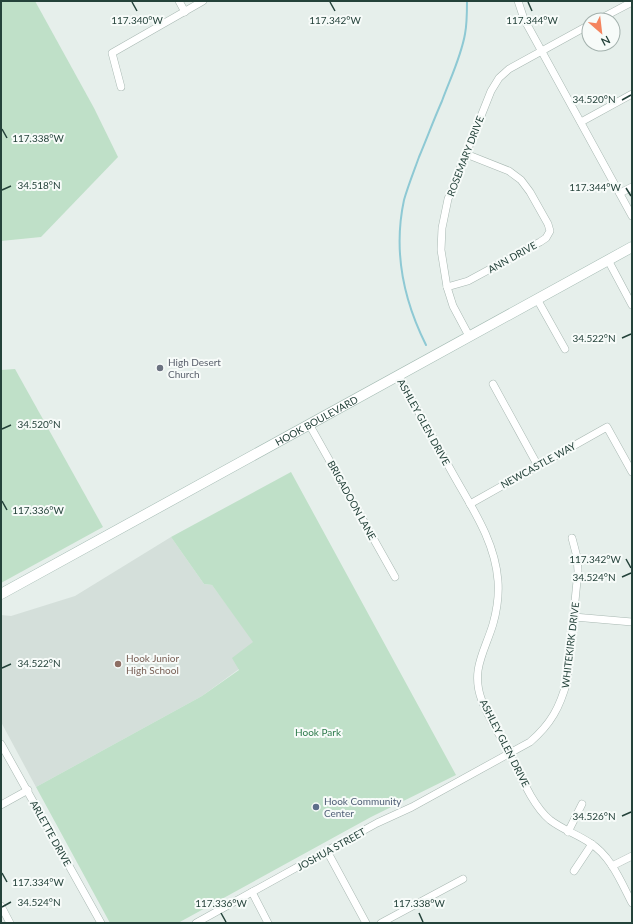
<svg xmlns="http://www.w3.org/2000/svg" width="633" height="924" font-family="Lato,sans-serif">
  <rect width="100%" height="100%" fill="#e6efeb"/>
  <polygon fill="#d4dfda" points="171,537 204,584 212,585 254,642 239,669 202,696 36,787 1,722 1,615 11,616 75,596"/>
  <g fill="#bfe0c8">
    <polygon points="1,1 35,1 94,108 118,157 41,237 1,241"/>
    <polygon points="15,369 103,527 1,583 1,370"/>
    <polygon points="291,472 456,775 371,817 178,923 110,923 36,787 202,696 239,670 232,658 253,642 212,585 204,584 171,537"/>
  </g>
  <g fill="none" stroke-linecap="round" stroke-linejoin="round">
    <path stroke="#8ec9d4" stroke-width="2" d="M426,345c-23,-46 -33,-94 -22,-145 4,-14 10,-29 15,-43 8,-19 15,-38 23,-56 8,-22 19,-44 23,-67 2,-10 2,-22 2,-33"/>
    <defs>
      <g id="minor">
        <polyline points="179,1 185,12"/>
        <polyline points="518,1 524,19 632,216"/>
        <polyline points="598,20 632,2"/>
        <polyline points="121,87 112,53 203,1"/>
        <polyline points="581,122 632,94"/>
        <polyline points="620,193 632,187"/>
        <polyline points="608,260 632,305"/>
        <polyline points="447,287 468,281 540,242 546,238 550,231 548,224 530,192 521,180 509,171 466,154"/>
        <polyline points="537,299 565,349"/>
        <polyline points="469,336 453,306 447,287 441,250 442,228 448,199 491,91 499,78 509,69 589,25"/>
        <path d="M398,375c18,33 37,66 55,99 19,34 42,67 45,107 1,14 -1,29 -5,43 -8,27 -23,46 -11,77 7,18 18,34 27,51 11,22 23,53 41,68 13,10 27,14 40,23 21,13 31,39 42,60"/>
        <polyline points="493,384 538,466"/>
        <polyline points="309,424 395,577"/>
        <polyline points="470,504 607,427 632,472"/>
        <polyline points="574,617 632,622"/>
        <polyline points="1,744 101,923"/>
        <polyline points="1,805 28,790"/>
        <polyline points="568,832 582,804"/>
        <polyline points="327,851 366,923"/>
        <polyline points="612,866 632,856"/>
        <polyline points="574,871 592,844"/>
        <polyline points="252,892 268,923"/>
        <polyline points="1,906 10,923"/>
        <path d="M196,923l181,-100 35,-16 118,-65c21,-18 30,-35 37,-61l11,-110 -1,-14 -5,-19"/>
        <polyline points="381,923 463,879"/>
      </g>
      <g id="secondary">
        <path id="s1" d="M1,594l631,-347"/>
      </g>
    </defs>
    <use href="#minor" stroke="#a8b8b2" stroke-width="8"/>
    <use href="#secondary" stroke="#a4bbb3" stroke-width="11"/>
    <use href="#minor" stroke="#fff" stroke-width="7"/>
    <use href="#secondary" stroke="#fff" stroke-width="10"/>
  </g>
  <path fill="none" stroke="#24423a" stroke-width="1.5" d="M132,2l5,9M330,2l5,9M528,2l4,9M622,100l9,-5M2,129l5,9M626,188l5,8M2,190l9,-4M622,338l9,-4M2,429l9,-4M2,501l5,9M626,559l5,9M622,577l9,-4M2,668l9,-4M622,816l9,-4M2,873l5,9M2,907l9,-5M221,913l5,9M419,913l4,9"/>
  <circle fill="#6b7280" stroke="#f7fbf9" stroke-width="1.5" cx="160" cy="368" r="4"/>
  <circle fill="#8d6e63" stroke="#f7fbf9" stroke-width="1.5" cx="118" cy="664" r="4"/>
  <circle fill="#5c6f8a" stroke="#f7fbf9" stroke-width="1.5" cx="316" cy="807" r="4"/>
  <g text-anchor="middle" stroke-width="4" stroke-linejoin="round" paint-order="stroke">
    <g font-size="10" fill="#24423a" stroke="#f7fbf9">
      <text transform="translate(465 156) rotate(-69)" y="4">ROSEMARY DRIVE</text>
      <text transform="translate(512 257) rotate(-29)" y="4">ANN DRIVE</text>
      <text dy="4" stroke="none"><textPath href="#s1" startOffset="360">HOOK BOULEVARD</textPath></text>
      <text transform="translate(424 422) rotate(61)" y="4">ASHLEY GLEN DRIVE</text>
      <text transform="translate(538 465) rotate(-29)" y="4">NEWCASTLE WAY</text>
      <text transform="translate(352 500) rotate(61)" y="4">BRIGADOON LANE</text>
      <text transform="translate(570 645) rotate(-83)" y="4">WHITEKIRK DRIVE</text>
      <text transform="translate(505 743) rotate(63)" y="4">ASHLEY GLEN DRIVE</text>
      <text transform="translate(51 833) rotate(61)" y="4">ARLETTE DRIVE</text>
      <text transform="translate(331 849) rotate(-29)" y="4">JOSHUA STREET</text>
    </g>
    <g font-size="10" fill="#5b616d" stroke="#f7fbf9" text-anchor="start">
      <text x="168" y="366">High Desert<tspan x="168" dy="12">Church</tspan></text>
    </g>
    <g font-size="10" fill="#785e54" stroke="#f7fbf9" text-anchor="start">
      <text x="126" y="662">Hook Junior<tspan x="126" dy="12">High School</tspan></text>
    </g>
    <g font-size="10" fill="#2d7a4b" stroke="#f7fbf9">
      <text x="318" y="736">Hook Park</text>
    </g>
    <g font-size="10" fill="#4e5e75" stroke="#f7fbf9" text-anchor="start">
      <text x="324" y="805">Hook Community<tspan x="324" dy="12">Center</tspan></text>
    </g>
  </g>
  <g font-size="10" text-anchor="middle" fill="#24423a" stroke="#f7fbf9" stroke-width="4" stroke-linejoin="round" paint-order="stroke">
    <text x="137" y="24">117.340°W</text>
    <text x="335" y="24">117.342°W</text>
    <text x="532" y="24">117.344°W</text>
    <text x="594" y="103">34.520°N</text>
    <text x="38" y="142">117.338°W</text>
    <text x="39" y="189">34.518°N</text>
    <text x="595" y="191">117.344°W</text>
    <text x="594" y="342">34.522°N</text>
    <text x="39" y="428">34.520°N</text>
    <text x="38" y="514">117.336°W</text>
    <text x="595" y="563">117.342°W</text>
    <text x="594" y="581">34.524°N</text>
    <text x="39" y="667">34.522°N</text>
    <text x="594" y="820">34.526°N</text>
    <text x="38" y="886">117.334°W</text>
    <text x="39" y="906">34.524°N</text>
    <text x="221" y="907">117.336°W</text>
    <text x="419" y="907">117.338°W</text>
  </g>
  <rect width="633" height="924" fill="none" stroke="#24423a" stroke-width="4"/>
  <g transform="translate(601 32) rotate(152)"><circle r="19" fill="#f7fbf9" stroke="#a3b1ad"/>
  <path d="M0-3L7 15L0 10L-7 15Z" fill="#f4845f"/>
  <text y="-6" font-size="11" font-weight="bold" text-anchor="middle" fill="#24423a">N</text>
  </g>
</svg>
